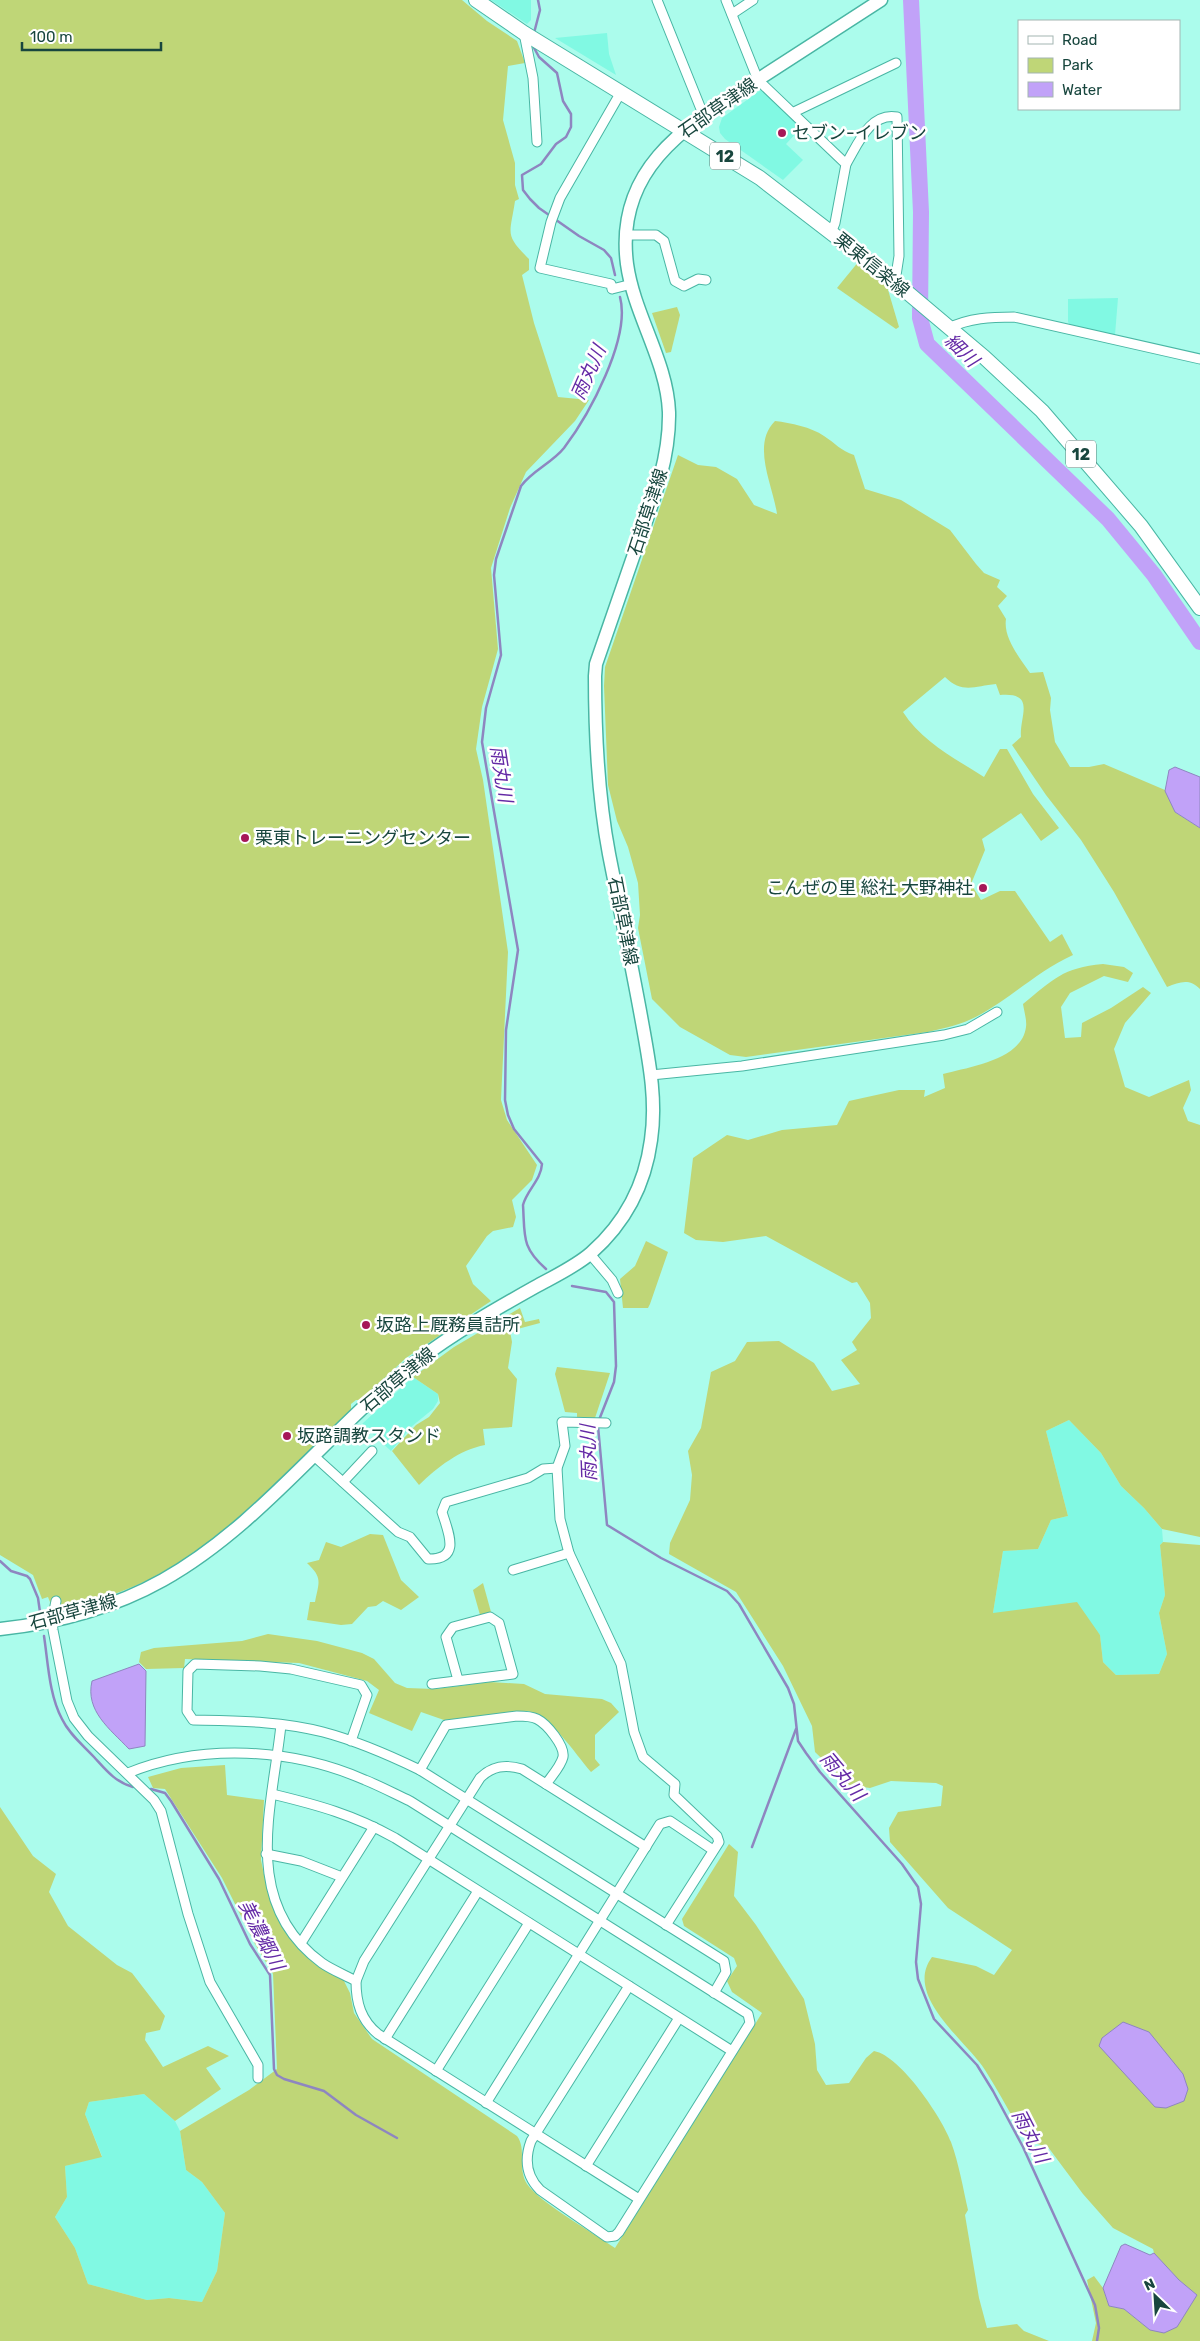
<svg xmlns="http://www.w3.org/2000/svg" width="1200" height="2341" font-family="Rubik,'Noto Sans JP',sans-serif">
  <rect width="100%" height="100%" fill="#abfcec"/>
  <g fill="#81f9e3">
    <polygon points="491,0 531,0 531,20 527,24"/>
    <polygon points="607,33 609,54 616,75 555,38"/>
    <polygon points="762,89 802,127 786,144 803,160 783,180 725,139 720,133 719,127 722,118"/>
    <polygon points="1118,298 1115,335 1070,325 1068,322 1068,299"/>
    <polygon points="413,1377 438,1394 438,1401 433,1409 411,1427 391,1451 362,1424"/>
    <polygon points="1069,1420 1101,1453 1121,1486 1144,1508 1162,1529 1163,1542 1160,1545 1165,1595 1159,1613 1167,1654 1159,1674 1116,1675 1103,1662 1100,1635 1094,1629 993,1613 1003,1551 1038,1549 1051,1520 1068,1516 1046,1431"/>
    <polygon points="144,2094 175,2121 180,2131 186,2170 202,2182 225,2213 217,2271 202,2302 169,2298 147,2300 88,2284 75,2248 55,2217 67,2197 65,2166 102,2156 85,2114 89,2102"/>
  </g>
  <g fill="#bfd677">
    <path d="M0,0h462l25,21 30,20 8,22 -17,3 -5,54 12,43v22l4,14 -4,2c-5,34 -11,33 14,58v11l-7,5 12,48 24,74 31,3 -14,21 -49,51 -16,36 -19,60 7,81 -16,58 -6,42 7,31 25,172 -7,148 6,20 30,45 -5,15 -20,20 4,17 -3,10 -20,4 -6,5 -21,30 7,18 18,17 -85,57 -45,42h-5l-5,4v6c-60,56 -116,121 -188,162 -35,20 -75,32 -114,40l1,-10 -2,-5 -6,2 -9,-24 -33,-20z"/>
    <polygon points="859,261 886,283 899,327 896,329 837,288"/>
    <polygon points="677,307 680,315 671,352 666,353 652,313"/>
    <path d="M775,421c16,2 36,6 49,15 11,7 17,15 30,19l11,34 36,11 49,30 26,34 8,9 16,7 -3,7 10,9 -9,10 8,13c-3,19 14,39 24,54l13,-1 8,26 -1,12 5,32 15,25h19l15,-3 61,26 10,22 25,16v161c-11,-11 -20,-7 -33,-2l-53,-95 -33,-52 -35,-45 -34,-50 9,-8c-2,-20 16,-45 -21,-42l-4,-11c-21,2 -34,10 -51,-7l-42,35c19,30 53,47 81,65l16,-28h7l26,45 26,34 -18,13 -20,-28 -39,26 3,11 -14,34 10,16 19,-9h15l35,51 12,-8 11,21c-33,15 -59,40 -90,58 -16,10 -37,15 -55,19l-182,25 -16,-2 -50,-28 -28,-28 -14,-71 2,-13 -2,-32 -10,-36 -11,-26 -9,-36 -4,-99 1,-19 73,-212 20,10 18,2 21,12 17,26 23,9c-4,-29 -26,-69 -2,-93z"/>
    <path d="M1103,964l21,3 9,6 -5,9 -24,-6 -34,17 -9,14 4,31 16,-1 1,-14 29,-15 32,-21 8,6 -26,30 -11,26 11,38 24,10 40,-17 2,10 -8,18 5,13 12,4v412l-38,-8 -18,-21 -23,-22 -20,-33 -32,-33 -23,11 22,85 -17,4 -13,29 -35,2 -10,62 84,-11 23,33 3,27 13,13 43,-1 8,-20 -8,-41 6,-18 -5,-50 3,-3 37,3v796h-108l4,-18 -9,-43 7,-4 9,12 6,18 15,3 26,21 47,-35 -18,-15 -25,-27 -1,-4 -40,-21 -30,-34 -35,-47 -21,-6c-15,-23 -27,-48 -42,-71 -18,-29 -82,-74 -53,-113l44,9 18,9 18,-25 -64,-42 -58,-66 -1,-14 9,-16 43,-6 2,-20 -7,-3 -45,-2 -21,7 -21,-3 -34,-33 -3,-26 -29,-60 -47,-74 -67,-38 1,-11 20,-43 2,-25 -4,-24 13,-23 10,-56 24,-11 12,-19 32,-1 35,22 18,28 28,-7 -19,-24 16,-10 -5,-8 19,-24 -1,-15 -13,-21 -5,1 -86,-47 -43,6 -27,-2 -12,-7 9,-75 34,-23 21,5 34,-10 55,-5 12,-24 50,-11h26l-1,7 21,-9 -2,-14c26,-7 79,-14 83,-47 1,-7 -2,-16 -3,-23 31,-25 39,-36 80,-40z"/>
    <polygon points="646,1241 668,1252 650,1304 648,1308 623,1308 620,1279 635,1266"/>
    <path d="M520,1308l5,14 14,-3 1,4 -30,8 2,11 -4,26 9,11 -5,48 -29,2 2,16c-26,5 -47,22 -66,40l-27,-34 24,-26 13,-8 11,-14 -2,-9 -25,-17 41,-30z"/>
    <polygon points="557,1367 610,1373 595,1418 577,1417 577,1413 565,1412 555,1374"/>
    <path d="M370,1534l13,1 18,45 18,17 -18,13 -18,-9 -7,5 -8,1 -16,17 -11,1 -34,-5 3,-18h5c4,-20 8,-24 -8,-39l12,-3 7,-18 15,5z"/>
    <polygon points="483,1583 491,1612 480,1615 473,1590"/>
    <path d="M268,1634l49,7 45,12 12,6 21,24 12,5 28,1 55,-7 34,2 21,10 57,5 9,4 8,9 -24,23v24l5,6 -9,7c-18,-21 -37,-52 -63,-61l-84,9 -23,-8 -9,19 -43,-18 10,-23 -12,-9 -68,-18 -114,-4 -1,9 -38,1 -7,-7 2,-10 13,-4 88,-7z"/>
    <path d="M225,1765l2,30 37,5 -3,60 6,29 11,27 65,63 7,14 4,20 18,26 145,97c10,13 0,32 10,48 12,18 68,50 88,64l147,-235 -30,-21 -5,-11 10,-15 -3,-8 -50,-32 -2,-7 47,-75 9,8 -4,44 22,29 48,74 11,45 2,26 9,15 23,-2 17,-25 8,-7c27,5 68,67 77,91 8,22 12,46 17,68l-3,5 14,83 8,30 30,-4 7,7 25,10h-1049v-534l33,49 23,18 -7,18 19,34 49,39 15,8 33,43 -5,14 -14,3 -1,7 18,27 45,-21 21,10 -23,12 15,21 -46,32 -31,-27 -55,8 -4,12 17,43 -37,9 2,31 -12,20 20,31 13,36 59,16 22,-2 33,4 15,-31 8,-58 -23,-31 -16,-12 -6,-39 69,-41 28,-21 -4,-95 -18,-30 -33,-66 -57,-89 -12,-1 -5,-11 33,-9z"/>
  </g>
  <g fill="#c1a2f8" stroke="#8e86c0">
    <polygon points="1175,767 1200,777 1200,828 1175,812 1165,791 1169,770"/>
    <path d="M139,1664l7,7 -1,75 -16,3c-19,-20 -44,-38 -37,-68z"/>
    <polygon points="1123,2022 1149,2032 1183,2074 1188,2089 1184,2101 1166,2108 1155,2107 1099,2046 1102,2038"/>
    <polygon points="1125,2244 1150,2255 1154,2253 1179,2280 1197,2295 1177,2327 1164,2333 1150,2330 1124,2309 1109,2306 1103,2288 1121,2246"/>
  </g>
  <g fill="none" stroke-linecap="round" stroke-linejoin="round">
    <g stroke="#8e86c0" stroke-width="2.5">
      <polyline points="534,33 540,10 538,0"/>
      <polyline points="533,46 539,57 557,73 563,101 571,114 571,127 566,137 556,144 541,164 522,175 523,190 530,199 539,208 579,236 604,250 611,258 615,275"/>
      <path d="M546,1269c-25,-22 -21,-33 -23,-64 4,-15 18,-25 19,-41l-28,-35 -6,-14 -3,-15 1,-70 12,-80 -36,-208 4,-34 15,-53 -7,-80 2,-16 25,-73c12,-16 31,-23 43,-38 25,-33 67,-110 56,-151"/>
      <polyline points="572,1286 606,1292 614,1302 616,1366 614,1382 599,1420"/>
      <polyline points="598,1426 607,1525 661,1558 727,1591 739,1604 788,1688 794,1704 798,1741 806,1753 820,1772 902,1864 918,1887 921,1904 916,1962 918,1979 934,2019 977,2065 993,2091 1023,2147 1095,2305 1099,2328 1097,2341"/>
      <polyline points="0,1561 11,1571 27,1576 30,1579 38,1598 40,1612"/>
      <path d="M44,1636c4,26 5,59 18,83 7,15 21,26 32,38 12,13 21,25 39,30"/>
      <polyline points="151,1789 165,1793 171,1801 219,1879 250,1944 270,1975 274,2069 277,2075 284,2079 324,2091 356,2115 397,2138"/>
      <polyline points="752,1847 796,1729"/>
    </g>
    <polyline stroke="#c1a2f8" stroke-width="16" points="911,0 921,212 920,318 927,344 1108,519 1154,575 1200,642"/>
    <defs>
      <g id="minor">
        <polyline points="657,0 703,114"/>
        <polyline points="726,0 758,80 846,164 835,223 831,233"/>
        <polyline points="732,14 753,0"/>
        <polyline points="524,33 533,78 537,142"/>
        <polyline points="621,92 560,198 551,222 540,268 611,284 612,289 632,284"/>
        <polyline points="794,112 896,63"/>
        <path d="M846,164c12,-20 24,-52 51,-47l2,139 -4,26"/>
        <polyline points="625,235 656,235 664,241 675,281 684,286 698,279 706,280"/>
        <path d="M949,328c20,-10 42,-11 65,-11l186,42"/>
        <polyline points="651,1075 742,1066 944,1035 968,1029 997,1012"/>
        <polyline points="590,1254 612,1280 618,1293"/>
        <polyline points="606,1423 562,1422 565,1446 557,1468 560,1519 569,1553 621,1664 634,1732 643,1757 675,1784 674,1795 717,1836 719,1842 666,1925"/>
        <path d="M314,1456l84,76 12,5 18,22c34,1 20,-27 14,-47l4,-10 82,-24 15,-9 14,-1"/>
        <polyline points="343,1482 372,1451"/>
        <polyline points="513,1570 569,1553"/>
        <polyline points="56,1601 52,1621 53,1630 67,1701 74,1718 88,1736 154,1800 161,1811 188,1914 210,1982 258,2065 258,2078"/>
        <polyline points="432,1684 513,1674 499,1623 490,1617 453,1627 446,1637 458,1680"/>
        <path d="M281,1725c-9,84 -41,178 41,238 10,7 23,12 34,18 0,22 5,39 22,53l261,165"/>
        <path d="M351,1741l16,-46 -6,-10 -70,-16 -31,-3 -65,-2 -7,7 -1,40 6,9c44,1 88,1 130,12 34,9 66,23 97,38l304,191 2,11 -12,21"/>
        <path d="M420,1770l26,-45 71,-9c6,0 14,0 20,3 10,5 28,27 26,38 -2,9 -12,20 -17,27"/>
        <path d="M128,1773c74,-30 164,-25 237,7 15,6 30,14 45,21l338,213 2,9 -131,209 -4,4 -8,1 -67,-47c-14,-14 -16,-30 -9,-49l98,-155"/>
        <path d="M272,1794c46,11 82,21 123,44l337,213"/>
        <polyline points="266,1854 301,1861 342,1877"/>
        <polyline points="301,1943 374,1827"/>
        <path d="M356,1981l8,-20 116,-183c12,-12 25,-14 42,-9l124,78"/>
        <polyline points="385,2039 478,1891"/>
        <polyline points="436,2071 529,1923"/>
        <polyline points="486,2103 660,1824 670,1821 713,1850"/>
        <polyline points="586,2166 679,2018"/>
      </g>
      <path id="secondary" d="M0,1629c57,-6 113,-21 163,-49 98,-55 166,-151 254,-219 37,-28 77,-51 118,-74 18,-10 40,-20 56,-34 34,-30 54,-68 60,-113 6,-40 -2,-79 -9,-118 -10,-56 -22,-112 -33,-168 -11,-58 -14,-119 -14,-178l1,-12c12,-35 24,-69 36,-104 17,-48 38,-96 37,-148 -2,-51 -35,-97 -42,-148 -13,-100 66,-142 138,-189 39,-25 77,-50 116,-75"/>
      <polyline id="primary" points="476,0 524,33 760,178 895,282 984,357 1042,411 1141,526 1200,608"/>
    </defs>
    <use href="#minor" stroke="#49b6a4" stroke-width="11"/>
    <use href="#secondary" stroke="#49b6a4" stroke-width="15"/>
    <use href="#primary" stroke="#49b6a4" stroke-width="16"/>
    <use href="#minor" stroke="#fff" stroke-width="9"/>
    <use href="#secondary" stroke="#fff" stroke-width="12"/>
    <use href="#primary" stroke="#fff" stroke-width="14"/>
  </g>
  <g fill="#a61758" stroke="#fff" stroke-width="2">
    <circle cx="782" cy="133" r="5"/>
    <circle cx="245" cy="838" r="5"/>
    <circle cx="983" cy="888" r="5"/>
    <circle cx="366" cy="1325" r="5"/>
    <circle cx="287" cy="1436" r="5"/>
  </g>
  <g text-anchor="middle" stroke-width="5" stroke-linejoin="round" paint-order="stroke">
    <g fill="#fff" stroke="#5d7e78" stroke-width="1">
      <rect x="710" y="142.5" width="30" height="27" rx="4"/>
      <rect x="1066" y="440.5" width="30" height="27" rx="4"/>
    </g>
    <g font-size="16" font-weight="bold" fill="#18463e">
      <text x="725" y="162">12</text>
      <text x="1081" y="460">12</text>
    </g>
    <g font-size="18" fill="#18463e" stroke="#fff">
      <text transform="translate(718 108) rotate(-35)" y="6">石部草津線</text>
      <text transform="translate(872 265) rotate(39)" y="6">栗東信楽線</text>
      <text transform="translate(648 512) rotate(-72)" y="6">石部草津線</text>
      <text transform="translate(623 921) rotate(79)" y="6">石部草津線</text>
      <text transform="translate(398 1380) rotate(-40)" y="6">石部草津線</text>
      <text transform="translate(73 1612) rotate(-15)" y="6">石部草津線</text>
    </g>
    <g font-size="18" fill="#18463e" stroke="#fff" text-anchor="start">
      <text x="792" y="139">セブン-イレブン</text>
      <text x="255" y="844">栗東トレーニングセンター</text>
      <text x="973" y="894" text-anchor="end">こんぜの里 総社 大野神社</text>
      <text x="376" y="1331">坂路上厩務員詰所</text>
      <text x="297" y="1442">坂路調教スタンド</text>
    </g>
    <g font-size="19" font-style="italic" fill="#642aa6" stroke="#fff">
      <text transform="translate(962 350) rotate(44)" y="7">細川</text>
      <text transform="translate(588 372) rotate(-66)" y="7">雨丸川</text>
      <text transform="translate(502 774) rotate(81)" y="7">雨丸川</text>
      <text transform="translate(588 1453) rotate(-92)" y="7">雨丸川</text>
      <text transform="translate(843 1776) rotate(50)" y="7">雨丸川</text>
      <text transform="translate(262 1935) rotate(63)" y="7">美濃郷川</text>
      <text transform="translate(1031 2136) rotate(63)" y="7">雨丸川</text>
    </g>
  </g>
  <rect x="1018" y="20" width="162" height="90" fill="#ffffff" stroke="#a3b5b2"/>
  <rect x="1028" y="36" width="25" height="8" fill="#ffffff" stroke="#a3b5b2"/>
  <text x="1062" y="45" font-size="15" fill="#18463e">Road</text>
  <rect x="1028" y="58" width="25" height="15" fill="#bfd677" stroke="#a3b5b2"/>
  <text x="1062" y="70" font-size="15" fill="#18463e">Park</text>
  <rect x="1028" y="82" width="25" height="15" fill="#c1a2f8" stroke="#a3b5b2"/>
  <text x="1062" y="95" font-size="15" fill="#18463e">Water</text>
  <g transform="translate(1155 2296) rotate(335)" stroke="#ffffff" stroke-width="4" paint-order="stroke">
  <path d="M0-4L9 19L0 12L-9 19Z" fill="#18463e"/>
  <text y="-8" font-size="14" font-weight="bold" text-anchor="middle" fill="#18463e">N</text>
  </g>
  <path d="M22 42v8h139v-8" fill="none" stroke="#18463e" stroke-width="2.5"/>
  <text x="30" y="42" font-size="15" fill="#18463e" stroke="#ffffff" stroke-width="4" paint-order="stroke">100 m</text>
</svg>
